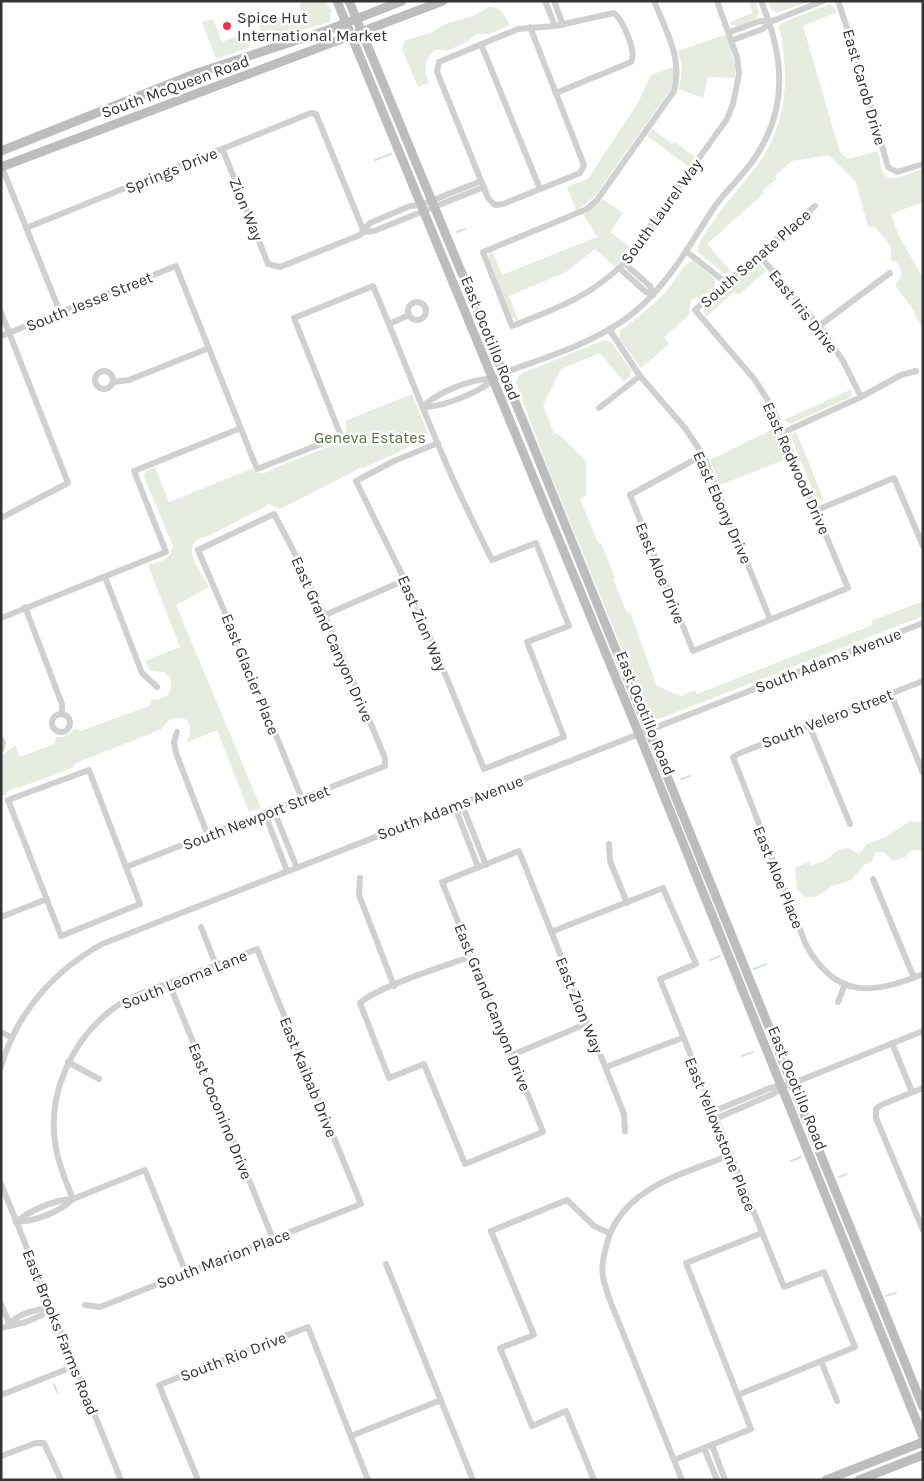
<svg xmlns="http://www.w3.org/2000/svg" width="924" height="1481" font-family="Karla,sans-serif">
  <rect width="100%" height="100%" fill="#fff"/>
  <g fill="#e6ecdf">
    <polygon points="304,1 325,1 331,9 330,22 264,41 259,25 301,12 299,5"/>
    <polygon points="755,1 759,12 756,19 738,26 731,25 730,22 752,13 749,2"/>
    <polygon points="768,1 810,1 777,13 772,10"/>
    <path d="M829,4l5,3 3,5 -34,14 37,126 8,7 30,-8c2,6 2,14 4,20 7,16 29,1 41,-2v33l-32,12 7,20 25,45v50l-9,-15 1,-2 -20,-27c8,-7 9,-16 1,-23l-5,-2v-14l-16,-19h-7l-12,-45 -27,-27 -37,6 -17,15 2,2 -15,13 2,2 -57,51 24,27 -6,3 -27,-22c-1,-10 11,-24 17,-33 12,-18 27,-33 40,-51 33,-41 35,-93 24,-142l3,-3z"/>
    <path d="M489,7c12,0 16,8 21,18l-21,9h-13l-9,8 -18,8h-14c-11,10 -11,19 -6,33l-11,4 -16,-38 2,-8 26,-8 18,-10 25,-7z"/>
    <polygon points="213,19 222,42 246,33 250,47 216,59 202,22"/>
    <polygon points="727,34 735,66 735,78 708,77 703,98 679,89 682,67 678,51"/>
    <polygon points="675,66 675,78 670,90 595,196 576,211 567,187 588,179 638,103 651,75"/>
    <polygon points="652,129 672,144 675,142 695,157 689,167 647,136"/>
    <polygon points="603,199 623,213 610,232 630,247 615,267 595,249 566,272 509,296 518,320 512,318 489,258 489,253 492,251 502,275 597,237 584,215"/>
    <path d="M693,261l22,18v7l-10,9 -14,5 -2,15 -25,22 5,7 -28,24 -22,-30 1,-7c16,-12 31,-24 45,-38 10,-10 14,-26 28,-32z"/>
    <polygon points="755,264 760,264 766,271 738,295 734,292 706,317 703,311 705,306"/>
    <polygon points="604,340 611,342 631,370 630,376 624,382 600,353 561,369 543,405 554,434 557,433 586,461 586,496 580,499 598,543 601,543 615,578 613,579 627,613 630,612 657,686 681,696 695,690 697,694 873,625 871,621 923,601 923,616 656,720 650,717 545,461 516,382 518,377 523,373"/>
    <polygon points="852,389 851,397 790,424 784,420"/>
    <path d="M412,394l16,40 -2,5 -60,28 -6,1 -80,41 -11,-5 -12,7 -49,25c-32,7 -8,34 1,51l-33,18 85,203 -12,4 -32,-82 -31,13c5,-9 6,-14 1,-23 -11,-5 -19,-2 -25,9l-86,34 -4,5 -51,19c-8,0 -13,2 -16,9l-4,-2v-38l14,-11 5,12 34,-13 3,-7h6l9,-5 2,-3 7,2 68,-25 3,-7c15,2 22,-7 18,-21l-6,-6 -13,-1 -6,-10 35,-14 -32,-82c12,-4 22,-4 25,-19l-29,-69 2,-6 9,-4 14,35 82,-33c8,6 15,5 23,-1l67,-26 6,-12 -2,-9z"/>
    <polygon points="777,427 791,457 720,485 710,460"/>
    <polygon points="796,431 824,501 816,498 792,439 792,435"/>
    <path d="M910,821l13,1v28h-12l-6,7 -12,4 -9,-9h-8l-4,9 -7,3 -14,16 -19,6 -16,11h-11l-8,-8 -2,-21 13,-6 3,3c8,-1 20,-6 23,-13l14,-4 11,6 8,-10 19,-7z"/>
  </g>
  <g fill="none" stroke-linecap="round" stroke-linejoin="round">
    <g stroke="#cfe2ee" stroke-width="2">
      <polyline points="375,160 391,154"/>
      <polyline points="457,232 465,229"/>
      <polyline points="681,779 690,776"/>
      <polyline points="710,960 720,956"/>
      <polyline points="754,969 766,964"/>
      <polyline points="742,1056 753,1052"/>
      <polyline points="791,1161 801,1157"/>
      <polyline points="839,1177 847,1174"/>
      <polyline points="886,1296 896,1293"/>
      <polyline points="54,1384 57,1392"/>
      <polyline points="922,1385 923,1385"/>
    </g>
    <g stroke="#d0d0d0" stroke-width="6">
      <polyline points="545,1 555,26"/>
      <polyline points="554,1 563,25"/>
      <path d="M654,1c12,30 29,58 20,90l-77,109 -10,9 -104,43 29,74c44,-17 78,-29 112,-63l103,-144 6,-15 6,-30 -2,-17 -20,-56"/>
      <polyline points="838,1 856,55 888,167 897,172 923,164"/>
      <path d="M530,27l54,138 -4,8 -77,31 -8,1 -7,-7 -51,-126 2,-10 79,-33 37,-3 59,-13c9,7 23,39 17,49l-75,31"/>
      <polyline points="730,32 760,21 770,22"/>
      <polyline points="733,40 763,29 770,22 823,1"/>
      <polyline points="481,44 540,189"/>
      <polyline points="223,150 268,264 280,267 360,235 370,223 410,206 421,205 481,181"/>
      <polyline points="1,165 60,312"/>
      <polyline points="26,228 311,113 316,114 364,232"/>
      <polyline points="364,232 374,231 484,187"/>
      <polyline points="686,251 726,283"/>
      <polyline points="758,254 819,326 843,361 861,397"/>
      <polyline points="624,263 650,286 653,295"/>
      <polyline points="619,268 646,292 653,295"/>
      <circle cx="417" cy="311" r="9"/>
      <polyline points="1,312 68,483 1,518"/>
      <polyline points="389,324 409,315"/>
      <polyline points="819,326 890,273"/>
      <polyline points="609,329 640,376 685,428 703,455 770,619"/>
      <path d="M1,336l175,-70 81,203 84,-33 -47,-118 79,-32c26,61 49,123 76,184 13,30 28,60 43,90l44,-17 33,83 -42,16 37,95 -80,32 -68,-166 -60,-122 38,-20 44,-18"/>
      <circle cx="104" cy="380" r="9"/>
      <polyline points="113,382 129,380 209,348"/>
      <path d="M423,407c15,1 46,-11 60,-20 8,-4 11,-10 20,-14 41,-15 85,-28 121,-53 40,-28 63,-71 89,-111 12,-18 29,-32 41,-50 35,-51 30,-103 7,-158"/>
      <path d="M423,407c12,-14 50,-29 69,-28"/>
      <polyline points="599,408 640,376"/>
      <polyline points="784,432 861,397 901,375 916,371"/>
      <polyline points="703,455 630,495 693,651 848,588 772,407 755,380 695,310 815,206"/>
      <polyline points="817,510 894,478 923,546"/>
      <polyline points="105,577 142,673 157,687"/>
      <polyline points="25,607 62,704 62,714"/>
      <polyline points="325,615 405,580"/>
      <polyline points="1,618 166,552 134,471 241,428"/>
      <path d="M923,681l-183,72 -7,4 73,188c30,54 67,50 117,29"/>
      <polyline points="891,694 923,773"/>
      <circle cx="61" cy="723" r="9"/>
      <polyline points="809,725 850,824"/>
      <polyline points="177,732 174,742 176,753 208,836"/>
      <polyline points="1,739 3,743 1,750"/>
      <polygon points="89,770 140,904 61,936 8,800"/>
      <polyline points="458,804 458,815 478,867"/>
      <polyline points="459,804 465,812 486,865"/>
      <polyline points="274,811 297,868"/>
      <polyline points="265,814 287,871"/>
      <polyline points="609,844 610,861 627,903"/>
      <path d="M126,867l259,-101v-8c-34,-83 -68,-165 -111,-244l-76,36 46,107 58,142"/>
      <polyline points="360,878 359,895 394,986"/>
      <polyline points="873,879 914,978"/>
      <polyline points="1,917 47,899"/>
      <polyline points="201,927 216,965"/>
      <polyline points="551,932 663,888 696,964 660,979 784,1287 824,1272 855,1347 738,1395"/>
      <path d="M472,956c-27,10 -93,30 -112,47l29,75 35,-14 41,100 78,-32 -101,-250 77,-31 105,263 1,17"/>
      <polyline points="169,983 273,1239"/>
      <polyline points="838,1002 845,984"/>
      <polyline points="1,1032 12,1038"/>
      <polyline points="892,1043 912,1092"/>
      <polyline points="512,1055 588,1023"/>
      <polyline points="68,1062 99,1079"/>
      <path d="M1,1067c15,-54 53,-96 101,-123l821,-321"/>
      <polyline points="606,1067 682,1038"/>
      <polyline points="923,1088 881,1105 876,1109 876,1118 923,1230"/>
      <polyline points="712,1112 770,1088 791,1084 923,1031"/>
      <polyline points="715,1119 773,1094 781,1088"/>
      <polyline points="1,1184 121,1480"/>
      <path d="M73,1199c-7,-17 -14,-33 -17,-51 -10,-52 15,-108 58,-140 17,-12 39,-19 58,-26 29,-11 57,-22 85,-33l104,255 -261,103 -15,-2"/>
      <path d="M16,1222c15,-12 37,-22 57,-23l72,-29 41,103"/>
      <path d="M16,1222c20,-1 42,-9 57,-23"/>
      <polyline points="386,1264 473,1480"/>
      <polyline points="1,1304 10,1325"/>
      <path d="M10,1325c6,-12 29,-16 41,-17"/>
      <polyline points="1,1328 26,1322 42,1315 51,1308"/>
      <polyline points="821,1361 837,1401"/>
      <polyline points="1,1395 75,1366"/>
      <polyline points="351,1436 441,1400"/>
      <polyline points="712,1445 725,1480"/>
      <polyline points="704,1448 717,1480"/>
      <polyline points="1,1456 36,1443 44,1443 61,1480"/>
      <polyline points="674,1460 751,1429 686,1263 762,1233"/>
      <polyline points="198,1480 159,1385 308,1327 368,1480"/>
      <polyline points="594,1480 566,1411 532,1426 500,1348 534,1335 491,1231 567,1200 594,1226 609,1233"/>
      <path d="M682,1480l-71,-177c-3,-8 -6,-17 -8,-26 -2,-11 1,-22 4,-34 15,-55 76,-69 123,-88"/>
    </g>
    <g stroke="#bdbdbd" stroke-width="9">
      <polyline points="337,1 639,734 923,1437"/>
      <polyline points="349,1 521,416 923,1407"/>
      <polyline points="1,151 197,73 328,30 402,1"/>
      <polyline points="1,167 443,1"/>
      <polyline points="826,1480 923,1442"/>
      <polyline points="859,1480 923,1455"/>
    </g>
  </g>
  <circle fill="#e63946" stroke="#fff" stroke-width="2" cx="227" cy="26" r="5"/>
  <g text-anchor="middle" stroke-width="5" stroke-linejoin="round" paint-order="stroke">
    <g font-size="16" fill="#333" stroke="#fff" text-anchor="start">
      <text x="237" y="23">Spice Hut<tspan x="237" dy="18">International Market</tspan></text>
    </g>
    <g font-size="16" fill="#333" stroke="#fff">
      <text transform="translate(175 86) rotate(-20)" y="6">South McQueen Road</text>
      <text transform="translate(865 87) rotate(74)" y="6">East Carob Drive</text>
      <text transform="translate(171 170) rotate(-22)" y="6">Springs Drive</text>
      <text transform="translate(247 209) rotate(68)" y="6">Zion Way</text>
      <text transform="translate(661 211) rotate(-54)" y="6">South Laurel Way</text>
      <text transform="translate(755 258) rotate(-41)" y="6">South Senate Place</text>
      <text transform="translate(89 301) rotate(-22)" y="6">South Jesse Street</text>
      <text transform="translate(804 311) rotate(52)" y="6">East Iris Drive</text>
      <text transform="translate(491 338) rotate(68)" y="6">East Ocotillo Road</text>
      <text transform="translate(797 468) rotate(66)" y="6">East Redwood Drive</text>
      <text transform="translate(723 507) rotate(66)" y="6">East Ebony Drive</text>
      <text transform="translate(661 573) rotate(68)" y="6">East Aloe Drive</text>
      <text transform="translate(423 623) rotate(67)" y="6">East Zion Way</text>
      <text transform="translate(333 639) rotate(66)" y="6">East Grand Canyon Drive</text>
      <text transform="translate(828 660) rotate(-21)" y="6">South Adams Avenue</text>
      <text transform="translate(251 674) rotate(68)" y="6">East Glacier Place</text>
      <text transform="translate(646 713) rotate(68)" y="6">East Ocotillo Road</text>
      <text transform="translate(827 718) rotate(-21)" y="6">South Velero Street</text>
      <text transform="translate(450 807) rotate(-21)" y="6">South Adams Avenue</text>
      <text transform="translate(256 817) rotate(-21)" y="6">South Newport Street</text>
      <text transform="translate(779 877) rotate(68)" y="6">East Aloe Place</text>
      <text transform="translate(184 979) rotate(-22)" y="6">South Leoma Lane</text>
      <text transform="translate(580 1005) rotate(68)" y="6">East Zion Way</text>
      <text transform="translate(493 1007) rotate(68)" y="6">East Grand Canyon Drive</text>
      <text transform="translate(309 1077) rotate(68)" y="6">East Kaibab Drive</text>
      <text transform="translate(798 1088) rotate(68)" y="6">East Ocotillo Road</text>
      <text transform="translate(221 1111) rotate(68)" y="6">East Coconino Drive</text>
      <text transform="translate(721 1134) rotate(68)" y="6">East Yellowstone Place</text>
      <text transform="translate(223 1258) rotate(-21)" y="6">South Marion Place</text>
      <text transform="translate(61 1332) rotate(68)" y="6">East Brooks Farms Road</text>
      <text transform="translate(233 1356) rotate(-21)" y="6">South Rio Drive</text>
    </g>
    <g font-size="16" fill="#56703f" stroke="#fff">
      <text x="370" y="443">Geneva Estates</text>
    </g>
  </g>
  <rect width="924" height="1481" fill="none" stroke="#333333" stroke-width="5"/>
</svg>
